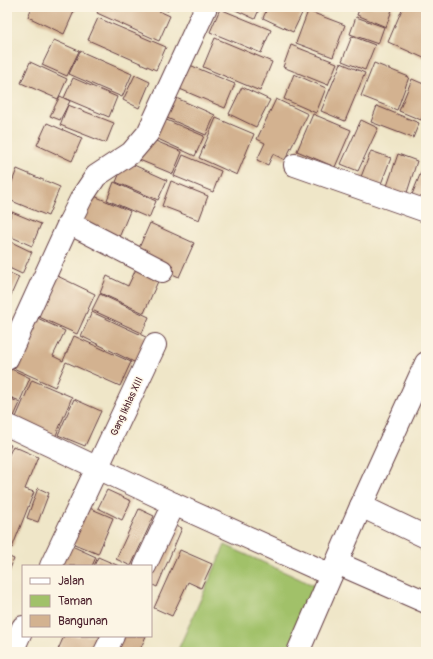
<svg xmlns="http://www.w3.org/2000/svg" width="433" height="659" font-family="Pangolin,sans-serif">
  <rect width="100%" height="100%" fill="#fcf5e5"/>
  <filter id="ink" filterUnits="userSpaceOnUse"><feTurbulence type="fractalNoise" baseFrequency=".025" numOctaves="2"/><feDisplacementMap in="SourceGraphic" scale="8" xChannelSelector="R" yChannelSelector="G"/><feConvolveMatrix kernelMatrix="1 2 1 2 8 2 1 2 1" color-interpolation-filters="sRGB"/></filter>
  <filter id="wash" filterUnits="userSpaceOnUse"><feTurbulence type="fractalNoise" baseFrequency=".012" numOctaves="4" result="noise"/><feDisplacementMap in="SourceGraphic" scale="16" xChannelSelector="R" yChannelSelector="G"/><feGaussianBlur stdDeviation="0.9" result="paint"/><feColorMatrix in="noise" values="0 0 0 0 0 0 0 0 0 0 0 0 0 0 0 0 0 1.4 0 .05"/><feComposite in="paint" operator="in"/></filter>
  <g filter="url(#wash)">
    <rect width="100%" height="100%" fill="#efe6c8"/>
    <polygon fill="#a1c169" stroke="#76704a" points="225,545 324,590 296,652 177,652"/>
    <g id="blocks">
      <g fill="#d3b290">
        <polygon points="32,7 76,7 64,34 28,17"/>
        <polygon points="100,7 150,7 170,16 159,41 97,13"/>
        <polygon points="158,7 170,7 168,11"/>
        <polygon points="229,7 260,7 255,19"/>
        <polygon points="268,7 305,7 293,32 263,18"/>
        <polygon points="360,7 393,7 386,27 357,15"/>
        <polygon points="403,7 423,7 426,8 426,59 388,42"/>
        <polygon points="220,9 271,30 261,53 210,32"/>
        <polygon points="308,11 345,25 333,57 296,43"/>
        <polygon points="356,17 384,27 378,44 350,34"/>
        <polygon points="98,18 166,47 156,70 88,40"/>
        <polygon points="352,36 375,45 365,70 342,61"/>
        <polygon points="215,38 272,62 260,91 203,67"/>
        <polygon points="54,40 79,51 67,76 42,65"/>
        <polygon points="291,45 337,63 328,85 283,67"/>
        <polygon points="80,51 132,74 122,97 69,74"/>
        <polygon points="30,62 67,79 58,99 21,83"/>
        <polygon points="185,63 235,84 225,108 175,87"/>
        <polygon points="341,63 365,73 345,121 321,111"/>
        <polygon points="374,63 409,77 397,110 361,96"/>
        <polygon points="294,74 326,88 316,113 284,99"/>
        <polygon points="135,75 150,82 139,108 123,100"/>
        <polygon points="73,78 117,97 109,117 64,98"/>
        <polygon points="412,79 426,85 426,107 421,120 399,111"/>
        <polygon points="242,87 270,100 256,127 229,114"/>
        <polygon points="167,94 215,115 206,135 158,114"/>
        <polygon points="60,96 70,101 60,120 50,116"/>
        <polygon points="276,99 308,114 285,160 273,154 268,165 257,160 265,143 257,139"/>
        <polygon points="68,105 114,123 106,143 60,125"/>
        <polygon points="377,106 419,123 413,138 371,122"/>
        <polygon points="313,114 351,130 335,167 297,151"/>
        <polygon points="157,116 204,136 195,156 149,135"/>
        <polygon points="216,118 254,134 237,175 199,158"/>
        <polygon points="361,120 378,128 358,171 341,164"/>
        <polygon points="47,123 82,138 72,161 37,145"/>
        <polygon points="146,137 182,152 173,174 137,159"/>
        <polygon points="371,151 391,158 379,189 359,182"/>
        <polygon points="398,154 417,161 405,199 385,192"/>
        <polygon points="183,155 221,171 213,192 174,176"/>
        <polygon points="426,160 426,203 411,197"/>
        <polygon points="125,161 167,180 158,200 116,182"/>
        <polygon points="17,169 60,187 48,216 7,199 7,195"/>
        <polygon points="171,181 208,196 199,220 162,206"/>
        <polygon points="114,182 156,201 149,218 107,200"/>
        <polygon points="87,193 130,211 118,240 74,222"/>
        <polygon points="12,212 41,224 32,246 7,235 7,224"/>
        <polygon points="150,223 194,243 179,277 135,257"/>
        <polygon points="7,240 32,252 22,274 7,267"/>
        <polygon points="136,269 159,279 144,313 100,293 107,276 128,286"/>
        <polygon points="7,272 19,277 7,304"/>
        <polygon points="49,272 95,294 77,334 30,313"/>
        <polygon points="100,294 149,317 142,333 92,310"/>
        <polygon points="92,312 148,338 136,363 81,336"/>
        <polygon points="29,314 65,331 53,356 63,361 74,336 131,362 120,386 66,362 55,387 9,366"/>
        <polygon points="7,367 30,378 20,401 7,396"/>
        <polygon points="32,380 72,397 54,440 14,422"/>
        <polygon points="7,397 20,403 11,423 7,421"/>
        <polygon points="74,399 101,411 85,446 58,435"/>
        <polygon points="7,444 11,445 7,454"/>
        <polygon points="13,446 38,457 25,489 34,492 12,548 7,546 7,459"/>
        <polygon points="38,488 49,493 38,522 27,518"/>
        <polygon points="107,490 131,501 122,520 98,508"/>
        <polygon points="80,504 113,518 98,554 65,540"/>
        <polygon points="139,509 154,516 131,566 116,559"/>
        <polygon points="168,522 182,528 157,587 151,584 151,566"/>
        <polygon points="63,542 96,557 92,566 53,566"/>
        <polygon points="180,550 212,564 201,588 188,582 172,616 154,608"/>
        <polygon points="7,556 14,559 7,576"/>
        <polygon points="98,557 119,566 94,566"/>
        <polygon points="64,636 100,636 93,652 57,652"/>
        <polygon points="116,636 146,636 139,652 112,652"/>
      </g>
    </g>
  </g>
  <g filter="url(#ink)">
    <use href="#blocks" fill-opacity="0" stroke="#633d43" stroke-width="1"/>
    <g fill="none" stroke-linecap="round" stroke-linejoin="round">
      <defs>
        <g id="minor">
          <polyline points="295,165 426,211"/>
          <polyline points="69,223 162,271"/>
          <polyline points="7,359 69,223 82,197 96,176 131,153 148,133 206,7"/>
          <polyline points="7,425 174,504 331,575"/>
          <polyline points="361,506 426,537"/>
          <polyline points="337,563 426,602"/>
          <polyline points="51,566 155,345"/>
          <polyline points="145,566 174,504"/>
          <polyline points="15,645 23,627"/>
          <polyline points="105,652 113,636"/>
          <polyline points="298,652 361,506 426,363"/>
        </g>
      </defs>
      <use href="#minor" stroke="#633d43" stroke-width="24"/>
      <use href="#minor" stroke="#fff" stroke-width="22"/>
    </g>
  </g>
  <g text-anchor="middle" stroke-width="3" stroke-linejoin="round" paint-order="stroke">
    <g font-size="10" fill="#4a1f2b" stroke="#fcf5e5">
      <text transform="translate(126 406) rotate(-65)" y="4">Gang Ikhlas XIII</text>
    </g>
  </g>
  <rect width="433" height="659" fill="none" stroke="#fcf5e5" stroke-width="24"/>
  <rect x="22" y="565" width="130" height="72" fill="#fcf5e5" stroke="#b59f9b"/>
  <rect x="30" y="578" width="20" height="6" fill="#ffffff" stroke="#b59f9b"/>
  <text x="58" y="585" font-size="12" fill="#4a1f2b">Jalan</text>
  <rect x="30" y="595" width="20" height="12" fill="#a1c169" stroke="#b59f9b"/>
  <text x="58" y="605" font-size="12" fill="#4a1f2b">Taman</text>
  <rect x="30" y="615" width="20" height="12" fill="#d3b290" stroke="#b59f9b"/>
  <text x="58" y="625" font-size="12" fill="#4a1f2b">Bangunan</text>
</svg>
